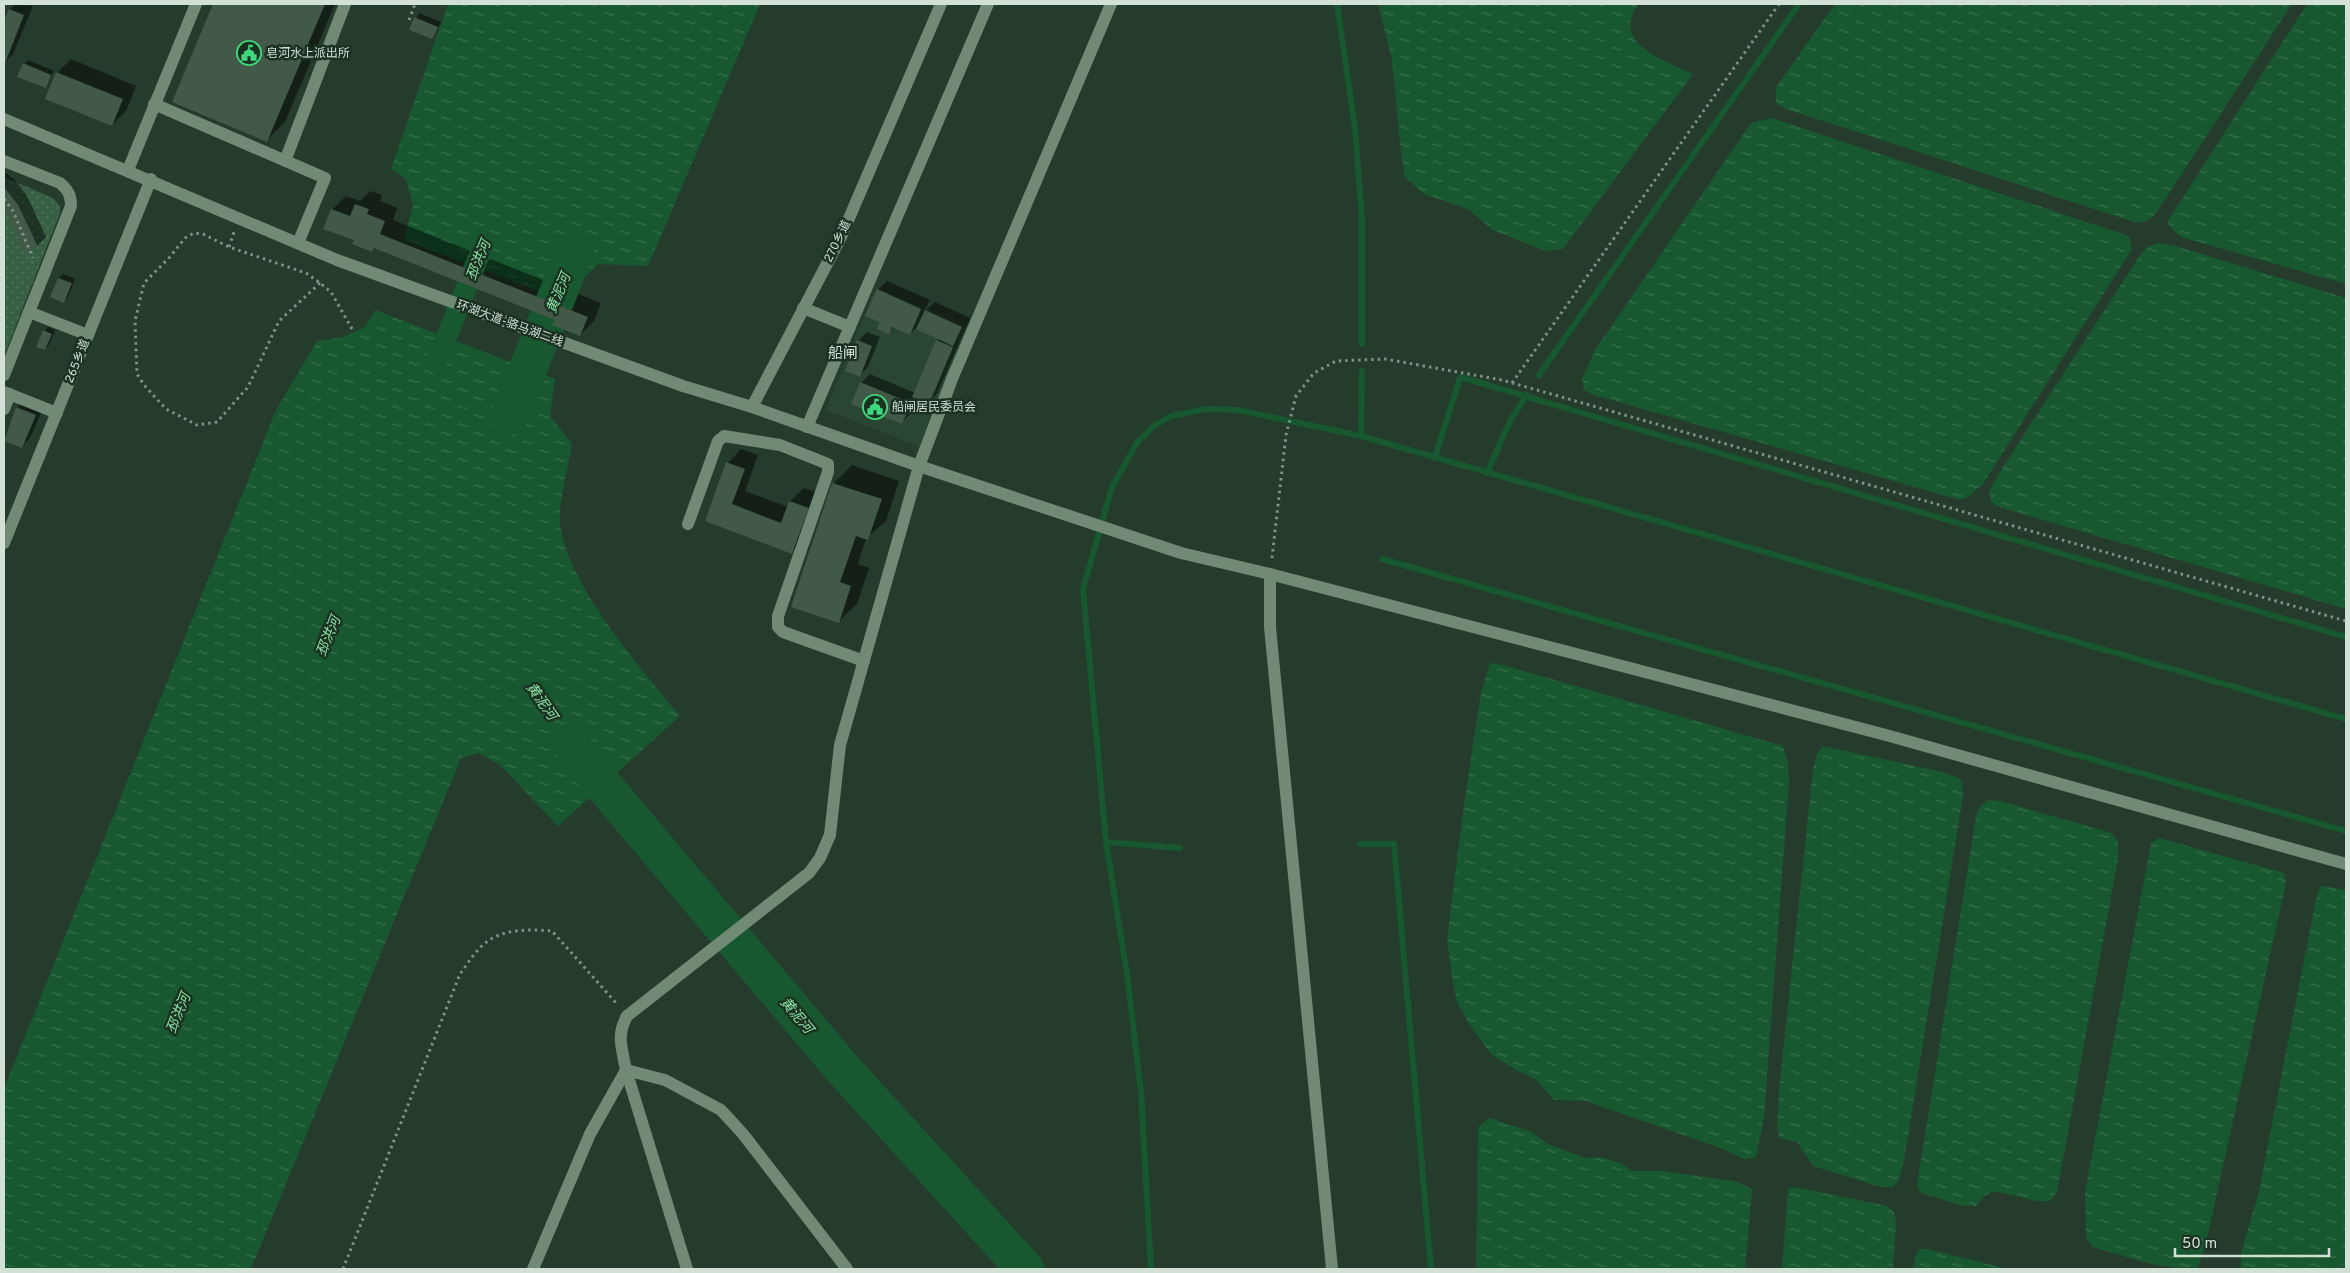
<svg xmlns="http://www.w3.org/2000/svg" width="2350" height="1273" font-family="Overpass,'Noto Sans SC',sans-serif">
  <defs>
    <pattern id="garden-dots" width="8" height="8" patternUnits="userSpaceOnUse" patternTransform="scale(1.25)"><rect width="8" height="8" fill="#375f43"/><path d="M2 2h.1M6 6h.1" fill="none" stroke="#53765d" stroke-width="1.8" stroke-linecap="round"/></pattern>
    <pattern id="water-ripples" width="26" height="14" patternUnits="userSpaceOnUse" patternTransform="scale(1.25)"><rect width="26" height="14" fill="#185831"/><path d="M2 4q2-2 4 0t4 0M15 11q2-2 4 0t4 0" fill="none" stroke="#39704e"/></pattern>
  </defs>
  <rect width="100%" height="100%" fill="#253b2b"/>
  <polygon fill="#294632" points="875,288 968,325 920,447 826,410"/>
  <polygon fill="url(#garden-dots)" points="4,177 53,198 60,206 60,213 4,356"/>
  <g fill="url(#water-ripples)">
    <polygon points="448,4 760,4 648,266 598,264 576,286 569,303 404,240 413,205 406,179 391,169"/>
    <path d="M1378,4h260c-27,41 26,56 55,70l-130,175 -18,2 -52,-21 -25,-21 -44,-15 -19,-17 -5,-33 -8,-84z"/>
    <polygon points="1835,4 2292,4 2155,215 2146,221 2137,223 1786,109 1776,103 1776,87"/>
    <polygon points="2307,4 2346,4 2346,284 2184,238 2174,231 2167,222"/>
    <polygon points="1771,118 2129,236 2132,249 1983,484 1968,497 1960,500 1594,395 1584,390 1582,379 1595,350 1751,123"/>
    <polygon points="2158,243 2175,246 2346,298 2346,609 1999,507 1991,502 1989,492 1998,475 2138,258 2147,247"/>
    <path d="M375,310l180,69 -5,37 22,28c-4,22 -10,45 -12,68 -4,61 82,157 120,204l-122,110 -57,-60 -22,-13 -18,5 -210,511h-247v-180l272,-679 41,-69 26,-4 22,-10z"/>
    <polygon points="1490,663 1503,665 1783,746 1788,764 1789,782 1764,1117 1756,1157 1744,1159 1723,1149 1586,1101 1554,1100 1535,1079 1516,1070 1491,1054 1469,1024 1457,1002 1452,978 1447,939 1463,812 1481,692"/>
    <polygon points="1823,746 1943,772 1961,779 1963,796 1904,1161 1899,1179 1893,1187 1881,1187 1813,1166 1797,1142 1779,1138 1777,1124 1780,1080 1813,769 1817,754"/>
    <polygon points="1988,800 2000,801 2112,833 2118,842 2118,859 2057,1192 2050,1201 2037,1201 1994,1191 1983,1197 1976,1206 1964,1206 1921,1193 1917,1185 1976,816 1980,807"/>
    <path d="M2159,838l125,35 2,10 -81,364 -7,20c-28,6 -77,-12 -105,-20l-7,-9 -1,-46 66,-349z"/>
    <polygon points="2321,886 2346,890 2346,1269 2241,1269 2241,1253 2258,1195 2316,899"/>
    <polygon points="1490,1118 1531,1132 1548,1144 1585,1158 1601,1157 1621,1163 1632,1171 1661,1171 1735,1181 1752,1189 1745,1269 1476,1269 1478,1127"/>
    <polygon points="1795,1187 1887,1206 1894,1212 1896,1223 1893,1269 1782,1269 1788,1189"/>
    <polygon points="1919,1249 1928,1249 2008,1269 1913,1269 1915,1257"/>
  </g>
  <g fill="#0007">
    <polygon points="16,4 33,6 13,54 4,63 4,25 10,9"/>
    <polygon points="214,4 335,4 285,122 267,140 173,101"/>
    <polygon points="419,13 441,22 432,38 411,29"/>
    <polygon points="71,59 136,86 126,111 112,125 57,73"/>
    <polygon points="28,60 54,71 45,87 24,64"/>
    <polygon points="4,172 14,179 27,196 46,237 37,246 26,251 4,205"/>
    <polygon points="370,191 382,195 380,201 397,208 393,220 601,303 594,321 580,335 556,319 376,247 372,251 355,240 325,228 333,209 346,196 360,201"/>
    <polygon points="63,274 75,279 68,297 64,301 59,278"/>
    <polygon points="887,281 930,300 924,312 935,302 970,318 937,394 928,403 917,398 910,414 901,423 861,383 870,374 915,393 939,338 920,324 910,334 894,327 888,333 881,321 878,290"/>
    <polygon points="49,327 55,330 49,345 45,349 44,331"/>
    <polygon points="867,332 880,337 868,367 859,376 858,341"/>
    <polygon points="26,399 44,406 30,438 21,447 4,440 17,408"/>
    <polygon points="741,449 758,455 745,491 788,507 790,501 804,488 822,494 805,538 792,552 706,520 728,463"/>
    <polygon points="852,465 899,481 886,521 866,538 858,564 869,568 857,604 838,622 833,484"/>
  </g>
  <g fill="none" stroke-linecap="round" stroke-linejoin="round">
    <g stroke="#185831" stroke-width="6">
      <polyline points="1337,4 1355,128 1362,220 1362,344"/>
      <polyline points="1539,375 1799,4"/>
      <polyline points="1361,436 1362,371"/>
      <polyline points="1435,458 1460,377 2346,637"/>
      <polyline points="1487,473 1511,419 1527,395"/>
      <polyline points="1382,559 2346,831"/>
      <polyline points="1106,842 1180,848"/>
      <polyline points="1361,844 1394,844 1431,1269"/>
      <polyline points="1151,1269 1141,1092 1127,974 1106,842 1083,589 1112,487 1138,441 1154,426 1171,416 1206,409 1238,410 1361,436 2346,719"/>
    </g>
    <polyline stroke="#185831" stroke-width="21" points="436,363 485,241"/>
    <g stroke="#185831" stroke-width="38">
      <polyline points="509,416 575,251"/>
      <polyline points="571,743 588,767 842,1068 1025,1269"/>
    </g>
  </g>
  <g fill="#425948">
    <polygon points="213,4 325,4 267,142 172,102"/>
    <polygon points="9,9 24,15 4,66 4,21"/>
    <polygon points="414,17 438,27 432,39 409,30"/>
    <polygon points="23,63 51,75 46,88 17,77"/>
    <polygon points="56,72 123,99 112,126 45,99"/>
    <polygon points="4,187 18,205 38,247 25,253 4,206"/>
    <polygon points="355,204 369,209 367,214 385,221 380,234 588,317 580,336 552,325 555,320 374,248 372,252 352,244 354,240 323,229 331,209 350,216"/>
    <polygon points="58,278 72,283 64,303 50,297"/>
    <polygon points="877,289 921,309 910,335 892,327 889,335 877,329 880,322 865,316"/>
    <polygon points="925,310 962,327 953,346 916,329"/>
    <polygon points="43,330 52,334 45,350 36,347"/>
    <polygon points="857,340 872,346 860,377 845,371"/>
    <polygon points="936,340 953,347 929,404 912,397"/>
    <polygon points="860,382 911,403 902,424 851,404"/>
    <polygon points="16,407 36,415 22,448 4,441"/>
    <polygon points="726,462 745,469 732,504 781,523 789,501 809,508 792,554 705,521"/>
    <polygon points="832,483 882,499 868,540 856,536 840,582 851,586 839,623 791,607"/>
  </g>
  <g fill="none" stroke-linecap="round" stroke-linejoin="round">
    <g stroke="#809285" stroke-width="3" stroke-dasharray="2.5 4" stroke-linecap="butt">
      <polyline points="409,20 415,4"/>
      <polyline points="4,199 13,211 33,258"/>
      <polyline points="229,247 234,232"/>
      <polyline points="320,283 279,321 248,387 217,422 197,425 166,409 144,385 137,374 135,321 144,283 169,258 185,238 194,233 203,234 229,247 306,273 320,283 331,292 352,329"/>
      <polyline points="1512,383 1779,4"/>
      <polyline points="1272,558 1286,435 1296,396 1314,373 1336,361 1385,359 1502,380 2346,621"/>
      <path d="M343,1269l117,-295c6,-8 12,-18 19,-25 18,-21 49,-20 73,-18l65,73"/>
    </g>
    <g stroke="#708a76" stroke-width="12">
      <polyline points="154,104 325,178 298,243"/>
      <polyline points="4,119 337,260 683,386 752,407 919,466 1181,553 1270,574 1886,735 2346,864"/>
      <path d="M4,161l56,22c8,7 11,12 11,23l-67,169"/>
      <polyline points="285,161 345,4"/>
      <polyline points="128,170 196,4"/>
      <polyline points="803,308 850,327"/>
      <polyline points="29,312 88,335"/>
      <polyline points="4,392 57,413"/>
      <polyline points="752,407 841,237 941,4"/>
      <polyline points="4,409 10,394"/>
      <polyline points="807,427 988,4"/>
      <polyline points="688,524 718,441 724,436 780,445 828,464 828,472 778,616 778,627 783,632 864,661"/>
      <polyline points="4,543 151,179"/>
      <polyline points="1270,574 1270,627 1332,1269"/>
      <polyline points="533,1269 590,1134 626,1070 665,1080 721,1110 743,1134 847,1269"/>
      <path d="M687,1269l-61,-199c-4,-22 -10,-34 1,-54l182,-143 11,-15 10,-23 10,-90 79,-279 33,-87 159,-375"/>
    </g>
  </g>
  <defs>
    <symbol id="civic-ring" viewBox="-11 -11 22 22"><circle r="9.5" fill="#1b3121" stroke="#3fd77d" stroke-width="1.5"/><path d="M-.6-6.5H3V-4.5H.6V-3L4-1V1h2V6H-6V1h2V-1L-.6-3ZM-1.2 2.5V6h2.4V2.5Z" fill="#3fd77d"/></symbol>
  </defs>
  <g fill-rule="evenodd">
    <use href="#civic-ring" x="235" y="39" width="28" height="28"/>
    <use href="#civic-ring" x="861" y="393" width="28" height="28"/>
  </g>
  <g text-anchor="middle" stroke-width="5" stroke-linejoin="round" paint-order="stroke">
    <g font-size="12" fill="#d2e0d5" stroke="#1b3121" text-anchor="start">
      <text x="266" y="57">皂河水上派出所</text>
      <text x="892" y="411">船闸居民委员会</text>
    </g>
    <g font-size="12" fill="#d2e0d5" stroke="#1b3121">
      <text transform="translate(837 241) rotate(-64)" y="4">270乡道</text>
      <text transform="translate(510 323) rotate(20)" y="4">环湖大道-骆马湖二线</text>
      <text transform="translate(77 361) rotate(-68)" y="4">265乡道</text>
    </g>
    <g font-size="14" font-style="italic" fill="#8de5a7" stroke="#1b3121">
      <text transform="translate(478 260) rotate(-68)" y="5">邳洪河</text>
      <text transform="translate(558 293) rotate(-68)" y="5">黄泥河</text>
      <text transform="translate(328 636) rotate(-68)" y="5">邳洪河</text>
      <text transform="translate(542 701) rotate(55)" y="5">黄泥河</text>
      <text transform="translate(178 1013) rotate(-68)" y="5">邳洪河</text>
      <text transform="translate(797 1015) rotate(50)" y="5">黄泥河</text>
    </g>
    <g font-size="15" fill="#d2e0d5" stroke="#1b3121">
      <text x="843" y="358">船闸</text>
    </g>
  </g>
  <rect width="2350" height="1273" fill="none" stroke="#d2e0d5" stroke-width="10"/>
  <path d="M2175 1248v8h154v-8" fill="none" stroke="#d2e0d5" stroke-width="2.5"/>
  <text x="2182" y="1248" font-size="15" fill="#d2e0d5" stroke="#1b3121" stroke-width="4" paint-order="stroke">50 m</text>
</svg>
